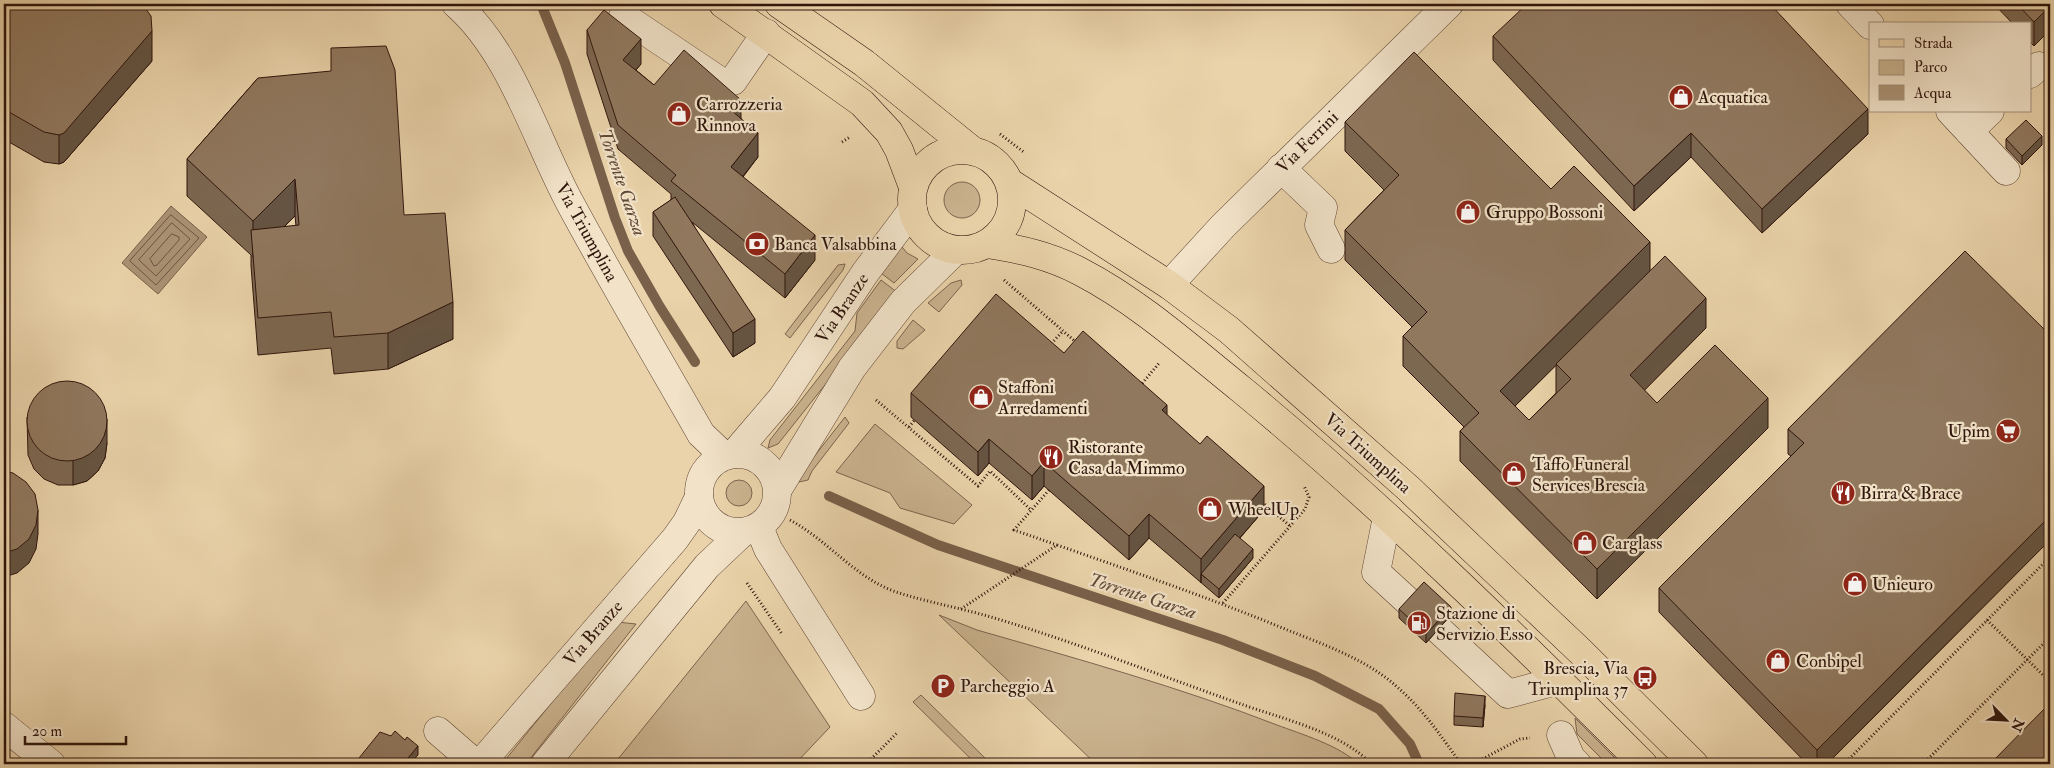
<svg xmlns="http://www.w3.org/2000/svg" width="2054" height="768" font-family="'IM FELL Double Pica',serif">
  <rect width="100%" height="100%" fill="#ead3aa"/>
  <filter id="stains"><feTurbulence type="fractalNoise" baseFrequency=".004" numOctaves="4"/><feColorMatrix values="0 0 0 0 .2 0 0 0 0 .09 0 0 0 0 .02 0 0 0 .5 -.17"/></filter>
  <radialGradient id="worn" r=".72"><stop offset=".6" stop-color="#630" stop-opacity="0"/><stop offset="1" stop-color="#630" stop-opacity=".3"/></radialGradient>
  <g fill="#cab38f" stroke="#7c644e">
    <circle cx="962" cy="200" r="18"/>
    <polygon points="898,242 907,253 918,259 894,283 877,270"/>
    <polygon points="845,264 843,270 790,338 785,334 838,265"/>
    <polygon points="881,280 898,293 778,444 768,448 770,440 855,331 857,313"/>
    <polygon points="961,280 962,285 939,312 928,303 951,283"/>
    <polygon points="913,320 925,330 903,349 897,348 897,341"/>
    <polygon points="845,417 849,423 812,471 808,480 799,482 802,472"/>
    <polygon points="875,424 972,505 954,524 900,508 890,493 836,472"/>
    <circle cx="739" cy="493" r="13"/>
    <polygon points="746,601 830,727 795,764 614,764"/>
    <path d="M939,615l38,15c101,29 202,57 300,95 24,9 64,21 81,39h-262z"/>
    <polygon points="617,622 636,624 526,764 502,764"/>
    <polygon points="921,695 989,762 987,764 976,764 913,702"/>
    <polygon points="1575,718 1621,764 1607,764 1577,734"/>
  </g>
  <polygon fill="#aa9274" stroke="#79604a" points="171,206 207,237 158,294 122,263"/>
  <g fill="none" stroke-linecap="round" stroke-linejoin="round">
    <g stroke="#6c5440" stroke-width="1">
      <polygon points="171,215 199,238 156,285 130,261"/>
      <polygon points="172,223 190,239 156,276 139,260"/>
      <polygon points="172,234 179,237 179,240 157,265 154,266 150,259"/>
    </g>
    <g stroke="#79604a" stroke-width="10">
      <polyline points="541,4 565,63 615,218 628,251 660,307 695,362"/>
      <polyline points="829,496 938,545 1223,640 1315,676 1379,709 1410,744 1419,764"/>
    </g>
    <defs>
      <g id="minor">
        <path d="M456,4c55,48 80,136 114,199 42,78 87,154 131,231l23,22"/>
        <polyline points="1850,4 1870,25"/>
        <polyline points="623,16 723,83 733,81 766,33"/>
        <polyline points="2030,74 2039,66"/>
        <polyline points="1950,111 2006,171"/>
        <polyline points="1969,131 1990,111"/>
        <polyline points="1281,168 1323,208 1319,225 1331,249"/>
        <polyline points="1169,285 1223,226 1449,4"/>
        <circle cx="738" cy="493" r="39"/>
        <polyline points="734,454 782,398 865,273 913,209"/>
        <polyline points="778,489 852,368 903,302 956,250"/>
        <polyline points="1387,517 1376,572 1412,605"/>
        <polyline points="759,527 768,549 861,696"/>
        <polyline points="1438,629 1508,694 1560,680"/>
        <polyline points="4,726 51,764"/>
        <polyline points="438,731 476,764"/>
        <polyline points="1561,735 1571,758 1577,764"/>
        <polyline points="480,764 675,539 687,522 699,497"/>
        <polyline points="545,764 707,566 743,532"/>
      </g>
      <g id="major">
        <polyline points="723,4 862,103 889,132 899,150 913,187"/>
        <polyline points="779,4 864,63 973,151"/>
        <circle cx="962" cy="200" r="50"/>
        <polyline points="1009,182 1169,285 1229,330 1408,488 1581,652 1694,764"/>
        <path d="M987,244c33,5 64,12 94,28 58,30 110,77 161,118 141,116 272,245 401,374"/>
      </g>
    </defs>
    <use href="#minor" stroke="#5e4434" stroke-width="29"/>
    <use href="#major" stroke="#2f150c" stroke-width="29"/>
    <g stroke="#2f150c" stroke-width="3" stroke-dasharray="1 2.5" stroke-linecap="butt">
      <polyline points="1000,134 1025,153"/>
      <polyline points="842,142 850,137"/>
      <polyline points="1004,280 1077,343"/>
      <polyline points="1049,346 1063,331"/>
      <polyline points="1140,386 1160,362"/>
      <polyline points="876,400 978,486 990,471 1031,510"/>
      <polyline points="909,427 916,418"/>
      <polyline points="1049,490 1014,530 1057,545"/>
      <polyline points="1262,502 1290,526"/>
      <path d="M790,520c39,21 64,57 106,72 31,10 64,16 95,25 84,25 165,57 247,86 41,15 104,29 133,61"/>
      <polyline points="747,583 782,634"/>
      <polyline points="1223,603 1305,509 1309,497 1304,486"/>
      <path d="M961,609l96,-64c77,27 153,53 228,84 37,15 81,30 111,57 27,23 45,50 65,78"/>
      <polyline points="1987,620 2050,682"/>
      <polyline points="866,764 897,733"/>
      <polyline points="1473,764 1520,739 1530,738"/>
      <polyline points="1844,764 2050,557"/>
      <polyline points="1923,764 2050,637"/>
    </g>
    <use href="#minor" stroke="#f1e2c8" stroke-width="28"/>
    <use href="#major" stroke="#ead3aa" stroke-width="28"/>
  </g>
  <g fill="#7c6751" stroke="#2f150c" fill-rule="evenodd">
    <polygon points="4,4 152,61 64,162 59,164 44,162 9,142 4,136"/>
    <polygon points="1994,4 2050,4 2034,46 2030,42 2030,24 2013,24"/>
    <polygon points="587,30 641,64 636,70 654,85 741,118 758,157 743,177 815,260 785,298 692,222 755,343 733,357 653,236 653,212 671,200 671,194 618,149 587,54"/>
    <polygon points="1493,36 1868,134 1762,233 1691,157 1634,211 1493,60"/>
    <path d="M258,78l146,137 49,124 -65,30 -54,5 -3,-26 -73,7 -7,-89v-11l-64,-59v-37zM295,216l1,10 -12,1z"/>
    <path d="M1345,122l206,67 99,82 56,57 -62,62 13,13 111,25 -171,171 -137,-138v-30l4,-4 -61,-61v-30l9,-9 -67,-67v-30l39,-40 -39,-39zM1556,365v28l-27,27 -14,-14z"/>
    <polygon points="2006,139 2042,145 2022,165 2006,148"/>
    <polygon points="2050,335 2050,540 1827,764 1807,764 1659,612 1659,588 1791,456 1788,454 1788,429"/>
    <polygon points="1064,353 1167,415 1264,510 1240,538 1253,558 1219,598 1149,538 1129,560 1044,486 1032,500 989,463 978,476 911,417 911,393"/>
    <polygon points="27,417 107,443 105,458 98,471 87,481 73,485 58,485 44,479 34,469 28,455"/>
    <polygon points="1399,609 1451,615 1426,643 1399,618"/>
    <polygon points="1485,705 1483,727 1454,725 1454,716"/>
  </g>
  <g fill="#655442" stroke="#2f150c">
    <polygon points="2050,6 2050,30 2034,46 2034,22"/>
    <polygon points="152,31 152,61 64,162 59,164 59,135"/>
    <polygon points="641,39 641,64 623,84 623,60"/>
    <polygon points="741,100 741,125 732,111"/>
    <polygon points="1868,109 1868,134 1762,233 1762,209"/>
    <polygon points="758,133 758,157 731,191 731,167"/>
    <polygon points="1691,133 1691,157 1634,211 1634,186"/>
    <polygon points="2042,136 2042,145 2022,165 2022,156"/>
    <polygon points="295,179 295,216 253,257 253,221"/>
    <polygon points="815,235 815,260 785,298 785,274"/>
    <polygon points="1650,242 1650,272 1500,421 1500,391"/>
    <polygon points="1706,298 1706,328 1630,405 1630,375"/>
    <polygon points="453,302 453,339 388,369 388,333"/>
    <polygon points="7,312 7,336 4,345 4,321"/>
    <polygon points="755,319 755,343 733,357 733,333"/>
    <polygon points="1768,398 1768,428 1597,599 1597,569"/>
    <polygon points="1167,405 1167,429 1162,410"/>
    <polygon points="107,419 107,443 105,458 98,471 87,481 73,485 73,461"/>
    <polygon points="989,439 989,463 978,476 978,452"/>
    <polygon points="1044,462 1044,486 1032,500 1032,476"/>
    <polygon points="1264,486 1264,510 1205,578 1201,574 1201,583 1201,559"/>
    <polygon points="38,510 38,534 36,549 29,563 17,573 4,577 4,553"/>
    <polygon points="1149,514 1149,538 1129,560 1129,536"/>
    <polygon points="2050,516 2050,540 1827,764 1817,764 1817,750"/>
    <polygon points="1253,549 1253,558 1219,598 1219,589"/>
    <polygon points="1451,607 1451,615 1426,643 1426,634"/>
    <polygon points="1485,696 1485,705 1483,727 1483,718"/>
    <polygon points="418,746 418,755 410,764 403,764"/>
  </g>
  <g fill="#90785e" stroke="#2f150c">
    <polygon points="4,4 142,4 151,16 152,31 64,133 59,135 44,132 9,112 4,107"/>
    <polygon points="1527,4 1770,4 1868,109 1762,209 1691,133 1634,186 1493,36"/>
    <polygon points="2017,4 2050,4 2050,6 2034,22"/>
    <polygon points="604,10 641,39 623,60 654,85 684,50 741,100 732,111 758,133 731,167 815,235 785,274 671,181 676,175 618,125 587,30"/>
    <polygon points="386,46 395,70 404,215 445,213 453,302 388,333 334,337 331,312 258,318 251,230 299,225 295,179 253,221 187,159 258,78 331,71 331,48"/>
    <polygon points="1414,52 1551,189 1574,166 1650,242 1500,391 1529,420 1571,379 1556,364 1665,256 1706,298 1630,375 1657,403 1715,345 1768,398 1597,569 1460,431 1479,413 1403,336 1427,312 1345,230 1399,175 1345,122"/>
    <polygon points="2026,120 2042,136 2022,156 2006,139"/>
    <polygon points="675,197 755,319 733,333 653,212"/>
    <polygon points="1965,251 2050,335 2050,516 1817,750 1659,588 1804,443 1788,429"/>
    <polygon points="996,294 1064,353 1083,331 1167,405 1162,410 1200,444 1207,436 1264,486 1201,559 1149,514 1129,536 1044,462 1032,476 989,439 978,452 911,393"/>
    <polygon points="4,311 7,312 4,321"/>
    <circle cx="67" cy="421" r="40"/>
    <polygon points="4,471 13,473 26,482 35,494 38,510 36,525 29,539 17,549 4,553"/>
    <polygon points="1235,534 1253,549 1219,589 1201,574"/>
    <polygon points="1424,582 1451,607 1426,634 1399,609"/>
    <polygon points="1455,693 1485,696 1483,718 1454,716"/>
    <polygon points="2050,703 2050,764 1990,764"/>
    <polygon points="395,731 405,740 407,737 418,746 403,764 355,764 355,763 380,732 391,736"/>
  </g>
  <defs>
    <symbol id="shop-disc" viewBox="-11 -11 22 22"><circle r="9.5" fill="#8f2418" stroke="#f1e2c8"/><path d="M-5-2.5h2.3a2.7 3.5 0 0 1 5.4 0H5L5.5 6h-11ZM-1.5-2.5h3a1.5 2.3 0 0 0-3 0Z" fill="#fff"/></symbol>
    <symbol id="bank-disc" viewBox="-11 -11 22 22"><circle r="9.5" fill="#8f2418" stroke="#f1e2c8"/><path d="M-6-4H6V4H-6ZM0-2.3a2.3 2.3 0 1 0 0 4.6a2.3 2.3 0 1 0 0-4.6Z" fill="#fff"/></symbol>
    <symbol id="supermarket-disc" viewBox="-11 -11 22 22"><circle r="9.5" fill="#8f2418" stroke="#f1e2c8"/><path d="M-6-5.5h2.5l.6 2H6L4.5 2H-2.5L-4.4-4H-6ZM-1.5 3.2a1.3 1.3 0 1 0 .1 0ZM3 3.2a1.3 1.3 0 1 0 .1 0Z" fill="#fff"/></symbol>
    <symbol id="restaurant-disc" viewBox="-11 -11 22 22"><circle r="9.5" fill="#8f2418" stroke="#f1e2c8"/><path d="M-5-6h1v4h1v-4h1v4h1v-4h1v5L-1.5 .5V6h-2V.5L-5-1ZM5-6V6H3V1.5H1.5Q1.5-4 5-6Z" fill="#fff"/></symbol>
    <symbol id="fuel-disc" viewBox="-11 -11 22 22"><circle r="9.5" fill="#8f2418" stroke="#f1e2c8"/><path d="M-5.5-6h7V0h2V4h1.3V-2.5L3-4.5l.8-.8L6-3V5H2.5V1h-1V6h-7ZM-4.2-4.7v3.2H.2V-4.7Z" fill="#fff"/></symbol>
    <symbol id="bus-disc" viewBox="-11 -11 22 22"><circle r="9.5" fill="#8f2418" stroke="#f1e2c8"/><path d="M-5-6H5V4H4V6H2V4H-2V6H-4V4H-5ZM-3.5-4V0h7V-4ZM-3.5 1.2v1.5H-2V1.2ZM2 1.2v1.5H3.5V1.2Z" fill="#fff"/></symbol>
    <symbol id="parking-disc" viewBox="-11 -11 22 22"><circle r="9.5" fill="#8f2418" stroke="#f1e2c8"/><path d="M-3.5-5.5H1a3.5 3.5 0 0 1 0 7H-1V5.5H-3.5ZM-1-3.4V-.6H.8a1.4 1.4 0 0 0 0-2.8Z" fill="#fff"/></symbol>
  </defs>
  <g fill-rule="evenodd">
    <use href="#shop-disc" x="1667" y="83" width="28" height="28"/>
    <use href="#shop-disc" x="665" y="100" width="28" height="28"/>
    <use href="#shop-disc" x="1454" y="198" width="28" height="28"/>
    <use href="#bank-disc" x="743" y="230" width="28" height="28"/>
    <use href="#shop-disc" x="967" y="383" width="28" height="28"/>
    <use href="#supermarket-disc" x="1994" y="417" width="28" height="28"/>
    <use href="#restaurant-disc" x="1037" y="443" width="28" height="28"/>
    <use href="#shop-disc" x="1500" y="460" width="28" height="28"/>
    <use href="#restaurant-disc" x="1829" y="479" width="28" height="28"/>
    <use href="#shop-disc" x="1196" y="495" width="28" height="28"/>
    <use href="#shop-disc" x="1571" y="529" width="28" height="28"/>
    <use href="#shop-disc" x="1841" y="570" width="28" height="28"/>
    <use href="#fuel-disc" x="1405" y="609" width="28" height="28"/>
    <use href="#shop-disc" x="1764" y="647" width="28" height="28"/>
    <use href="#bus-disc" x="1631" y="664" width="28" height="28"/>
    <use href="#parking-disc" x="929" y="672" width="28" height="28"/>
  </g>
  <g text-anchor="middle" stroke-width="4.5" stroke-linejoin="round" paint-order="stroke">
    <g font-size="18" fill="#2f150c" stroke="#f1e2c8" text-anchor="start">
      <text x="1698" y="103">Acquatica</text>
      <text x="696" y="110">Carrozzeria<tspan x="696" dy="21">Rinnova</tspan></text>
      <text x="1486" y="218">Gruppo Bossoni</text>
      <text x="774" y="250">Banca Valsabbina</text>
      <text x="998" y="393">Staffoni<tspan x="998" dy="21">Arredamenti</tspan></text>
      <text x="1990" y="437" text-anchor="end">Upim</text>
      <text x="1068" y="453">Ristorante<tspan x="1068" dy="21">Casa da Mimmo</tspan></text>
      <text x="1532" y="470">Taffo Funeral<tspan x="1532" dy="21">Services Brescia</tspan></text>
      <text x="1860" y="499">Birra &amp; Brace</text>
      <text x="1228" y="515">WheelUp</text>
      <text x="1602" y="549">Carglass</text>
      <text x="1872" y="590">Unieuro</text>
      <text x="1436" y="619">Stazione di<tspan x="1436" dy="21">Servizio Esso</tspan></text>
      <text x="1796" y="667">Conbipel</text>
      <text x="1628" y="674" text-anchor="end">Brescia, Via<tspan x="1628" dy="21">Triumplina 37</tspan></text>
      <text x="960" y="692">Parcheggio A</text>
    </g>
    <g font-size="18" fill="#2f150c" stroke="#f1e2c8">
      <text transform="translate(1307 142) rotate(-45)" y="6">Via Ferrini</text>
      <text transform="translate(587 232) rotate(61)" y="6">Via Triumplina</text>
      <text transform="translate(842 308) rotate(-56)" y="6">Via Branze</text>
      <text transform="translate(1368 453) rotate(42)" y="6">Via Triumplina</text>
      <text transform="translate(593 633) rotate(-49)" y="6">Via Branze</text>
    </g>
    <g font-size="19" font-style="italic" fill="#604736" stroke="#f1e2c8">
      <text transform="translate(623 182) rotate(71)" y="7">Torrente Garza</text>
      <text transform="translate(1143 595) rotate(18)" y="7">Torrente Garza</text>
    </g>
  </g>
  <rect width="2054" height="768" fill="none" stroke="#ead3aa" stroke-width="20"/>
  <rect x="5" y="5" width="2044" height="758" fill="none" stroke="#2f150c" stroke-width="2.5"/>
  <rect x="10" y="10" width="2034" height="748" fill="none" stroke="#2f150c"/>
  <rect x="1869" y="22" width="162" height="90" fill="#f1e2c8" stroke="#a3907d"/>
  <rect x="1879" y="39" width="25" height="8" fill="#ead3aa" stroke="#a3907d"/>
  <text x="1914" y="48" font-size="15" fill="#2f150c">Strada</text>
  <rect x="1879" y="60" width="25" height="15" fill="#cab38f" stroke="#a3907d"/>
  <text x="1914" y="72" font-size="15" fill="#2f150c">Parco</text>
  <rect x="1879" y="85" width="25" height="15" fill="#aa9274" stroke="#a3907d"/>
  <text x="1914" y="98" font-size="15" fill="#2f150c">Acqua</text>
  <g transform="translate(2006 720) rotate(114)" stroke="#f1e2c8" stroke-width="4" paint-order="stroke">
  <path d="M0-4L9 19L0 12L-9 19Z" fill="#2f150c"/>
  <text y="-8" font-size="14" font-weight="bold" text-anchor="middle" fill="#2f150c">N</text>
  </g>
  <path d="M25 736v8h101v-8" fill="none" stroke="#2f150c" stroke-width="2.5"/>
  <text x="32" y="736" font-size="15" fill="#2f150c" stroke="#f1e2c8" stroke-width="4" paint-order="stroke">20 m</text>
  <rect width="100%" height="100%" filter="url(#stains)"/>
  <rect width="100%" height="100%" fill="url(#worn)"/>
</svg>
